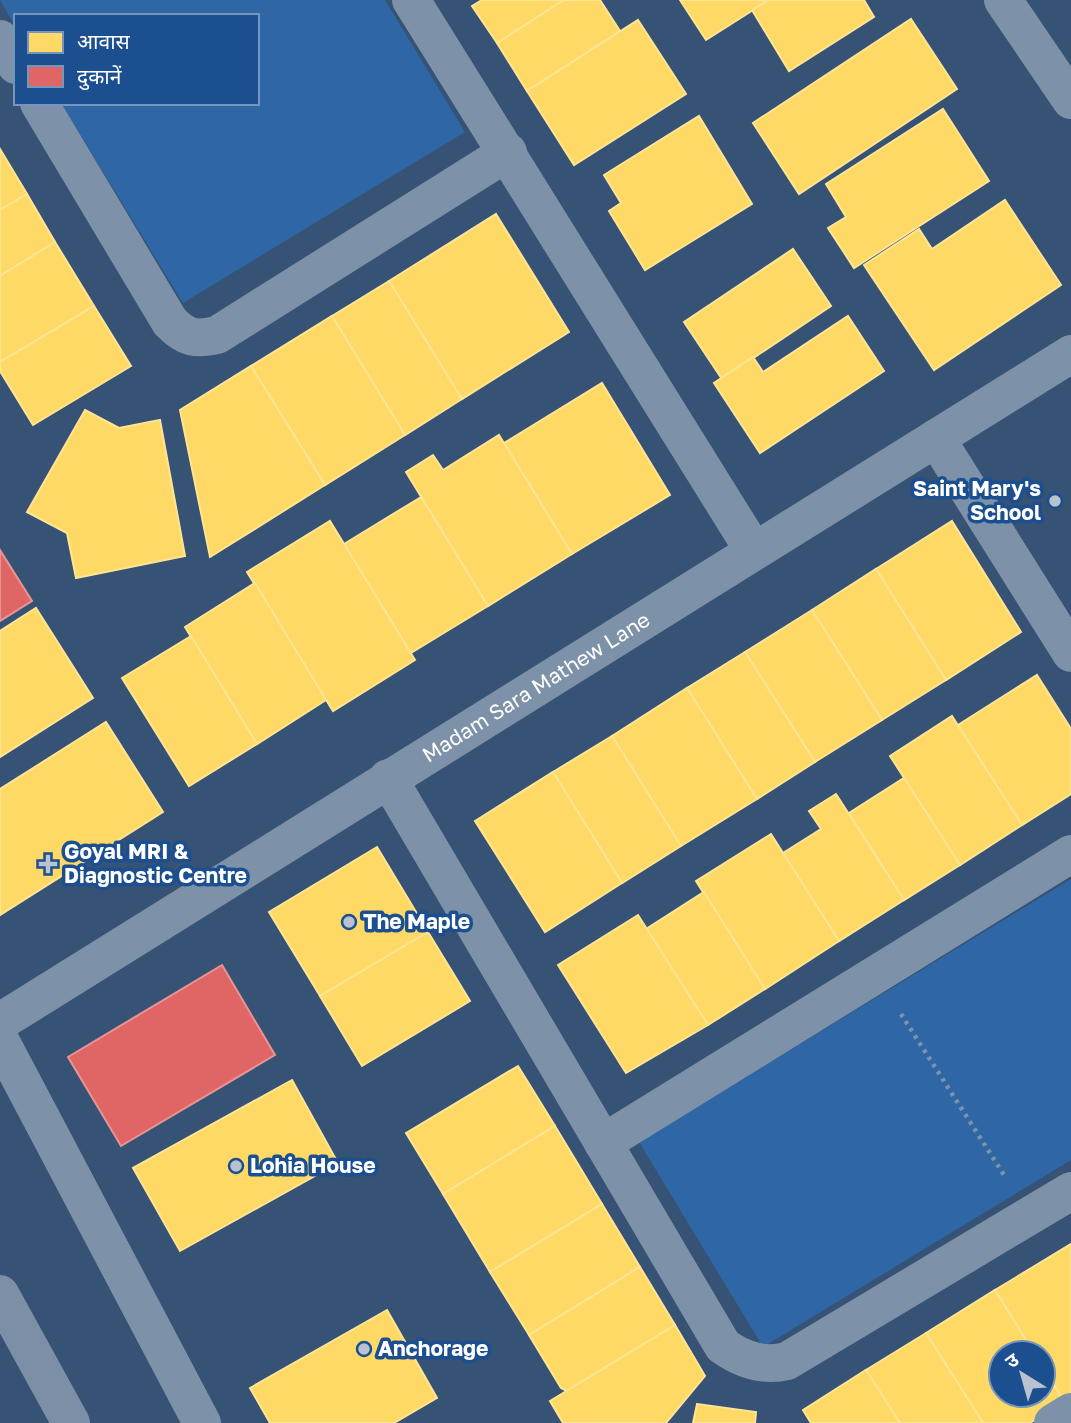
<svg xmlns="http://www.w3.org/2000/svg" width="1071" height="1423" font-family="'Golos Text','Noto Sans Devanagari',sans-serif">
  <rect width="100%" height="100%" fill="#365274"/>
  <g fill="#2f66a5">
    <polygon points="0,0 385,0 465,132 183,303 61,103 257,103 257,16 16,16 16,28"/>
    <polygon points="1071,879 1071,1160 763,1347 639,1142"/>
  </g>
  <g fill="#ffd966" stroke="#ffe494" stroke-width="2">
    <polygon points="564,0 497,43 472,6 482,0"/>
    <polygon points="564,0 600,0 620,31 527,91 497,43"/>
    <polygon points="680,0 769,0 706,40"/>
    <polygon points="769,0 864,0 874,17 789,71 752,10"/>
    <polygon points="911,19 957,89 799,194 753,123"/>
    <polygon points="638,20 686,94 574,165 527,91"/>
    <polygon points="943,109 989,181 854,268 828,228 846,217 826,184"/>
    <polygon points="699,116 752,204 645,270 609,211 621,203 604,175"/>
    <polygon points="0,149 27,194 0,210"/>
    <polygon points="27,194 55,242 0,276 0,210"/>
    <polygon points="1005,200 1061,285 934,370 864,265 919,229 932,249"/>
    <polygon points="496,214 569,332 462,399 389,281"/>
    <polygon points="55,242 94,306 0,362 0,276"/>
    <polygon points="793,249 831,306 722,379 684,322"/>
    <polygon points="389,281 462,399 405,435 332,316"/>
    <polygon points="94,306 131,366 33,425 0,371 0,362"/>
    <polygon points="332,316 405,435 325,485 251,366"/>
    <polygon points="848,316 884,371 760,453 714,383 753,357 763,372"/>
    <polygon points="251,366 325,485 210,557 180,410"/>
    <polygon points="602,383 670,495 572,554 504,443"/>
    <polygon points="85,410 119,428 160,420 185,556 76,578 67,533 27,512"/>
    <polygon points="499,435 572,554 488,606 406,472 433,455 443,470"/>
    <polygon points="421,497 488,606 411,653 344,544"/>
    <polygon points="330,521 415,660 333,711 247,572"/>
    <polygon points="952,521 1021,632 946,680 876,569"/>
    <polygon points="876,569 946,680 882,720 812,610"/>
    <polygon points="255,583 326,700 257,744 185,627"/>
    <polygon points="36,608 93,698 0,757 0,631"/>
    <polygon points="812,610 882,720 815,762 745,652"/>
    <polygon points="191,636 257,744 189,786 122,678"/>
    <polygon points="745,652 815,762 757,799 687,688"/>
    <polygon points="1037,675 1071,729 1071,794 1022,825 958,725"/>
    <polygon points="687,688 757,799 681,846 612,736"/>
    <polygon points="952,716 1022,825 960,865 890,756"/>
    <polygon points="106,722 163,812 0,915 0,789"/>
    <polygon points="612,736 681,846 622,883 553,772"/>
    <polygon points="553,772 622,883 545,932 475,821"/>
    <polygon points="904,778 960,865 904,900 849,813"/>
    <polygon points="836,794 904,900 839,941 783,853 821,829 809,811"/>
    <polygon points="771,834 839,941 765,989 696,881"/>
    <polygon points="377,847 428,932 320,996 269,912"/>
    <polygon points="704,892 765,989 708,1025 646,929"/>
    <polygon points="638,915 708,1025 626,1073 558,965"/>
    <polygon points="428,932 470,1001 362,1066 320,996"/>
    <polygon points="518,1066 555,1126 443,1194 406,1133"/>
    <polygon points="292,1080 338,1163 180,1251 133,1168"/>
    <polygon points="555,1126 602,1204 490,1272 443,1194"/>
    <polygon points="602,1204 640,1267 529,1335 490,1272"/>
    <polygon points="1071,1244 1071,1398 1064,1402 1043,1367 1043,1353 1034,1353 995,1290"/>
    <polygon points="640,1267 675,1325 567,1391 561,1388 529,1335"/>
    <polygon points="995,1290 1034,1353 1001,1353 1001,1395 1043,1395 1043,1367 1064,1402 1030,1423 983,1423 926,1333"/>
    <polygon points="387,1310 437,1398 394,1423 270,1423 250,1388"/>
    <polygon points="675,1325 705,1376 666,1423 563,1423 550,1401"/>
    <polygon points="926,1333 983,1423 900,1423 866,1370"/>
    <polygon points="866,1370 900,1423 811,1423 803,1410"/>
    <polygon points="697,1404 756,1412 755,1423 693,1423"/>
  </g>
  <g fill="#e06666" stroke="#e99494" stroke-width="2">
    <polygon points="0,550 32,601 0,621"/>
    <polygon points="222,965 275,1055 121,1146 68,1057"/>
  </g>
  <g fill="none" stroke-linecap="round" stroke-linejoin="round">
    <polyline stroke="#7d92a8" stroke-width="4.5" stroke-dasharray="3.5 5" stroke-linecap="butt" points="901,1014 1004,1175"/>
    <g stroke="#7d92a8" stroke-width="38">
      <polyline points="411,0 754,551"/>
      <polyline points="1003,0 1071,100"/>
      <polyline points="0,39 16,65"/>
      <path d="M39,103l131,219c16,16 25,18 47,13l291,-183"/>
      <polyline points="936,438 1071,653"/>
      <path d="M388,778l335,568c20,14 40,21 64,15l284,-170"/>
      <path id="s1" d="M0,1022l1071,-668"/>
      <polyline points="0,1040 202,1423"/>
      <polyline points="603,1143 1071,854"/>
      <polyline points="1053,1423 1071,1412"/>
    </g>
    <polyline stroke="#7d8ea7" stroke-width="38" points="0,1294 71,1423"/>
  </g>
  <g fill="#b9c2ce" stroke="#1b4f8f" stroke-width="2.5">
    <circle cx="1055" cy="501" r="7"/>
    <path d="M44.5 853.5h7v7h7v7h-7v7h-7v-7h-7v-7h7z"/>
    <circle cx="349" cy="922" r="7"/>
    <circle cx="236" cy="1166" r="7"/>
    <circle cx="364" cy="1349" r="7"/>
  </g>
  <g text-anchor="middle" stroke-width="7" stroke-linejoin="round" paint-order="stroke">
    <g font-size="21" font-weight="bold" fill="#fff" stroke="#1b4f8f" text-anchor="start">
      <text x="1041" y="496" text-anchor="end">Saint Mary's<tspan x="1041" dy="24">School</tspan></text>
      <text x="64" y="859">Goyal MRI &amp;<tspan x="64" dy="24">Diagnostic Centre</tspan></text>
      <text x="363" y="929">The Maple</text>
      <text x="250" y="1173">Lohia House</text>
      <text x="378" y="1356">Anchorage</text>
    </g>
    <g font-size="21" fill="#fff" stroke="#1b4f8f">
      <text dy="7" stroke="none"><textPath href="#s1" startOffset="632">Madam Sara Mathew Lane</textPath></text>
    </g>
  </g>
  <rect x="14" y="14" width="245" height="91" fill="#1b4f8f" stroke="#7695bc" stroke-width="2"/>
  <rect x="28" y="32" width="35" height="21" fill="#ffd966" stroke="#7695bc" stroke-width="2"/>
  <text x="77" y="49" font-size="21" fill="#ffffff">आवास</text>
  <rect x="28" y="66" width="35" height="21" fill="#e06666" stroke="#7695bc" stroke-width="2"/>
  <text x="77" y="84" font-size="21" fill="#ffffff">दुकानें</text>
  <g transform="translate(1022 1374) rotate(323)"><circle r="33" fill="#1b4f8f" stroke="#7695bc" stroke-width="2"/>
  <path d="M0-5L12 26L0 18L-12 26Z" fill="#b9c2ce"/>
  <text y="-10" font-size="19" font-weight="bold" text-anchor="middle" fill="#ffffff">उ</text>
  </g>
</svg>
